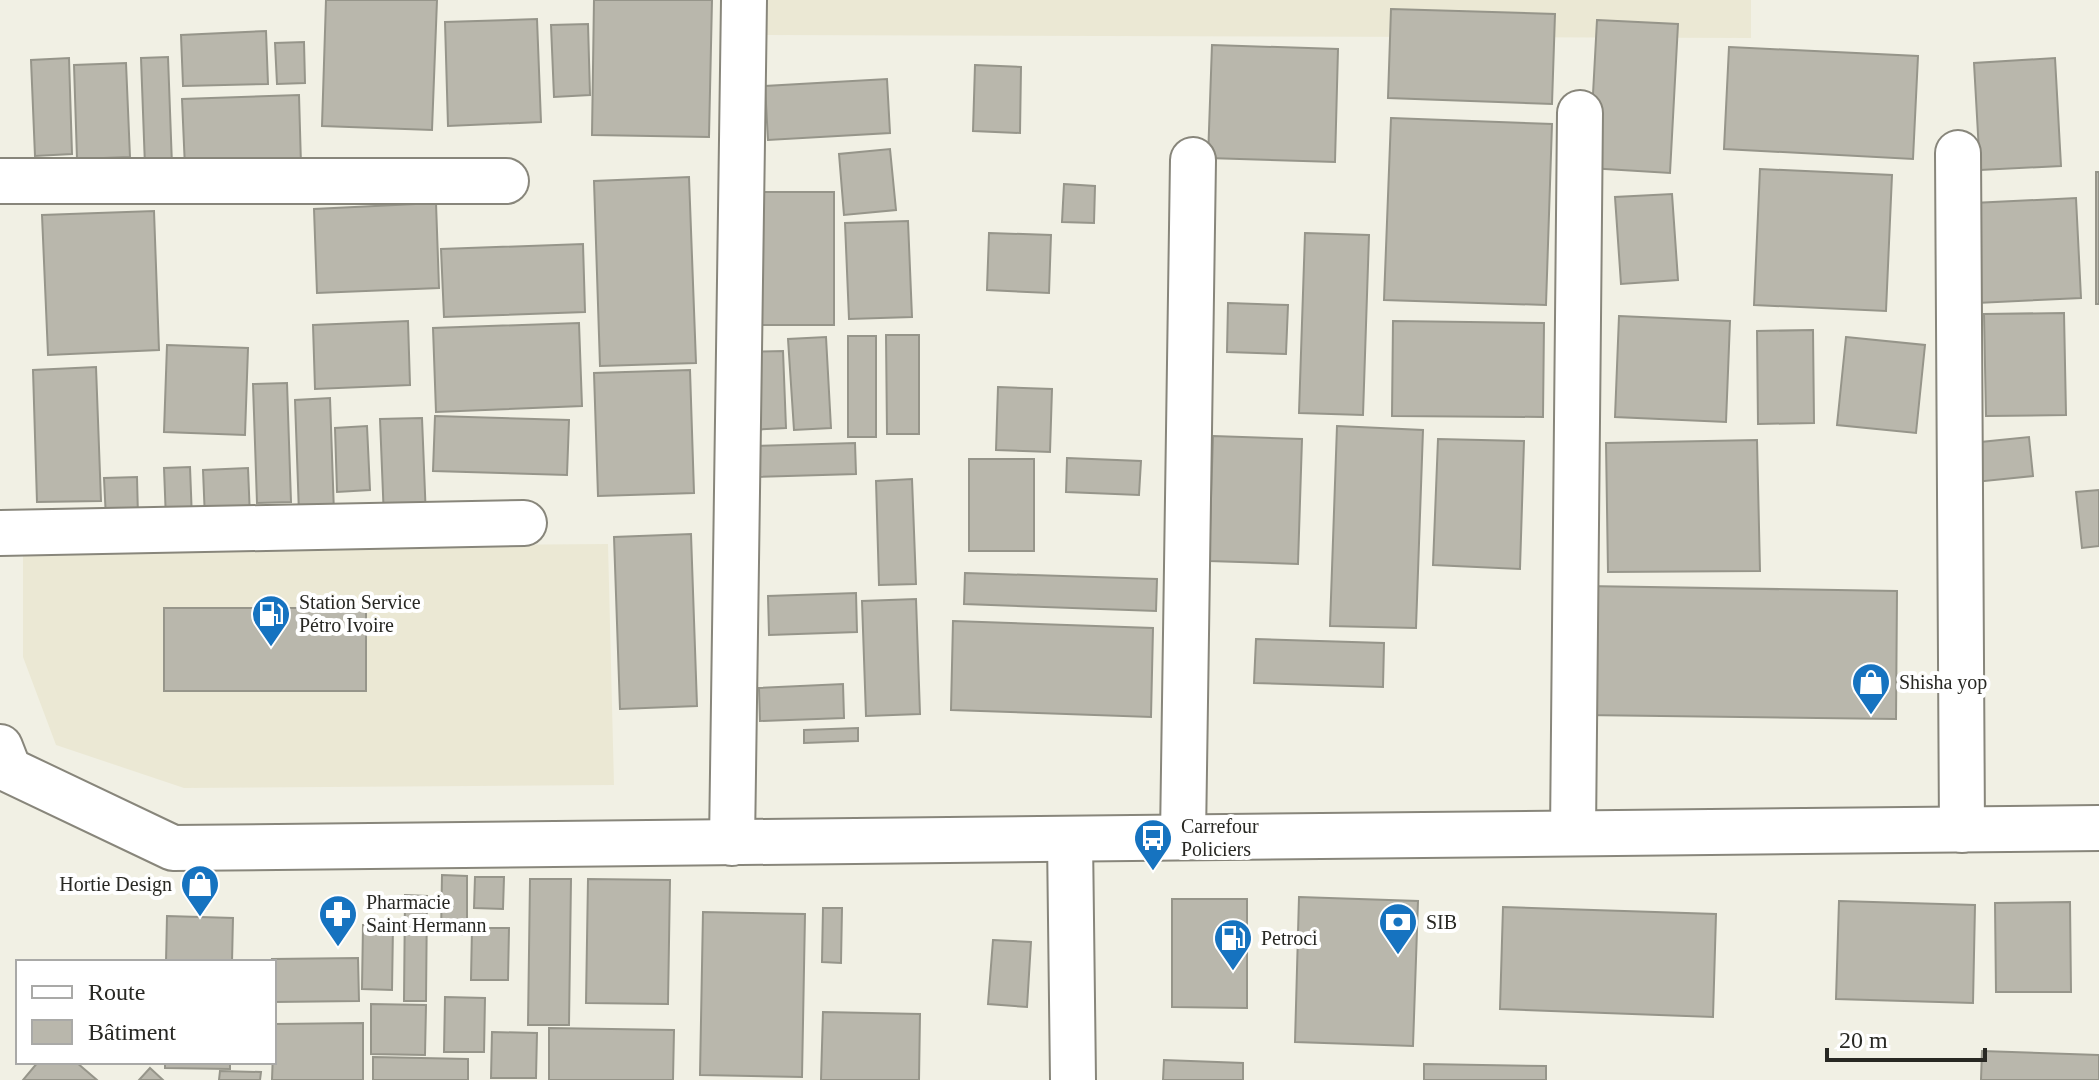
<svg xmlns="http://www.w3.org/2000/svg" width="2099" height="1080" font-family="Georgia,serif">
  <rect width="100%" height="100%" fill="#f1f0e4"/>
  <g fill="#ebe8d4">
    <polygon points="737,0 1751,0 1751,38 737,35"/>
    <polygon points="608,544 614,785 184,788 56,745 23,657 23,549"/>
  </g>
  <g fill="#b9b7ac" stroke="#96958a" stroke-width="2">
    <polygon points="326,0 437,0 432,130 322,126"/>
    <polygon points="594,0 712,0 709,137 592,135"/>
    <polygon points="1391,9 1555,14 1552,104 1388,98"/>
    <polygon points="537,19 541,122 448,126 445,22"/>
    <polygon points="1597,20 1678,24 1670,173 1589,168"/>
    <polygon points="588,24 590,95 554,97 551,25"/>
    <polygon points="266,31 268,84 183,86 181,35"/>
    <polygon points="304,42 305,83 277,84 275,43"/>
    <polygon points="1212,45 1338,49 1335,162 1208,158"/>
    <polygon points="1729,47 1918,56 1913,159 1724,149"/>
    <polygon points="168,57 172,165 145,166 141,58"/>
    <polygon points="69,58 72,154 35,156 31,60"/>
    <polygon points="2055,58 2061,166 1980,170 1974,63"/>
    <polygon points="126,63 130,157 77,159 74,65"/>
    <polygon points="975,65 1021,67 1020,133 973,131"/>
    <polygon points="887,79 890,133 768,140 765,86"/>
    <polygon points="299,95 301,165 185,168 182,99"/>
    <polygon points="1391,118 1552,124 1546,305 1384,300"/>
    <polygon points="890,149 896,210 844,215 839,154"/>
    <polygon points="1760,169 1892,175 1886,311 1754,305"/>
    <rect x="2096" y="172" width="3" height="132"/>
    <polygon points="689,177 696,363 600,366 594,181"/>
    <polygon points="1064,184 1095,186 1094,223 1062,222"/>
    <rect x="756" y="192" width="78" height="133"/>
    <polygon points="1672,194 1678,280 1621,284 1615,197"/>
    <polygon points="2076,198 2081,298 1977,303 1973,203"/>
    <polygon points="436,203 439,288 317,293 314,209"/>
    <polygon points="154,211 159,350 48,355 42,215"/>
    <polygon points="908,221 912,317 849,319 845,223"/>
    <polygon points="989,233 1051,235 1049,293 987,290"/>
    <polygon points="1305,233 1369,235 1363,415 1299,413"/>
    <polygon points="583,244 585,312 444,317 441,249"/>
    <polygon points="1228,303 1288,305 1286,354 1227,352"/>
    <polygon points="2064,313 2066,415 1986,416 1984,314"/>
    <polygon points="1619,316 1730,321 1726,422 1615,417"/>
    <polygon points="408,321 410,385 315,389 313,325"/>
    <polygon points="1393,321 1544,323 1543,417 1392,416"/>
    <polygon points="579,323 582,406 436,412 433,328"/>
    <polygon points="1813,330 1814,423 1758,424 1757,331"/>
    <polygon points="886,335 919,335 919,434 887,434"/>
    <rect x="848" y="336" width="28" height="101"/>
    <polygon points="826,337 831,428 794,430 788,339"/>
    <polygon points="1846,337 1925,345 1916,433 1837,425"/>
    <polygon points="167,345 248,348 245,435 164,432"/>
    <polygon points="783,351 786,428 751,430 748,352"/>
    <polygon points="96,367 101,501 37,502 33,370"/>
    <polygon points="690,370 694,493 598,496 594,373"/>
    <polygon points="287,383 291,502 257,503 253,384"/>
    <polygon points="998,387 1052,389 1050,452 996,450"/>
    <polygon points="330,398 334,513 299,514 295,400"/>
    <polygon points="435,416 569,420 567,475 433,471"/>
    <polygon points="422,418 426,518 384,519 380,419"/>
    <polygon points="367,426 370,490 337,492 335,428"/>
    <polygon points="1337,426 1423,430 1416,628 1330,626"/>
    <polygon points="1213,436 1302,439 1298,564 1209,561"/>
    <polygon points="2029,437 2033,476 1975,482 1971,443"/>
    <polygon points="1438,439 1524,441 1520,569 1433,565"/>
    <polygon points="1757,440 1760,571 1608,572 1606,443"/>
    <polygon points="855,443 856,474 752,477 751,446"/>
    <polygon points="1067,458 1141,461 1139,495 1066,492"/>
    <rect x="969" y="459" width="65" height="92"/>
    <polygon points="190,467 192,519 166,520 164,468"/>
    <polygon points="248,468 250,517 205,519 203,470"/>
    <polygon points="137,477 138,517 106,519 104,478"/>
    <polygon points="912,479 916,584 879,585 876,481"/>
    <polygon points="2099,490 2099,546 2082,548 2076,492"/>
    <polygon points="691,534 697,706 620,709 614,537"/>
    <polygon points="965,573 1157,579 1156,611 964,604"/>
    <polygon points="1585,586 1897,591 1896,719 1583,715"/>
    <polygon points="856,593 857,632 769,635 768,596"/>
    <polygon points="916,599 920,714 866,716 862,601"/>
    <rect x="164" y="608" width="202" height="83"/>
    <polygon points="953,621 1153,628 1151,717 951,710"/>
    <polygon points="1256,639 1384,643 1383,687 1254,683"/>
    <polygon points="843,684 844,718 760,721 759,688"/>
    <polygon points="858,728 858,741 804,743 804,730"/>
    <polygon points="442,875 467,876 467,935 441,935"/>
    <polygon points="475,877 504,877 503,909 474,908"/>
    <polygon points="530,879 571,879 569,1025 528,1025"/>
    <polygon points="588,879 670,880 668,1004 586,1003"/>
    <polygon points="405,895 427,896 426,1001 404,1001"/>
    <polygon points="1299,897 1418,901 1413,1046 1295,1042"/>
    <polygon points="1172,899 1247,899 1247,1008 1172,1007"/>
    <polygon points="1839,901 1975,905 1973,1003 1836,999"/>
    <polygon points="2070,902 2071,992 1996,992 1995,903"/>
    <polygon points="1503,907 1716,914 1713,1017 1500,1009"/>
    <polygon points="823,908 842,908 841,963 822,962"/>
    <polygon points="703,912 805,914 802,1077 700,1075"/>
    <polygon points="167,916 233,918 232,962 166,962"/>
    <polygon points="363,925 393,926 392,990 362,989"/>
    <polygon points="472,928 509,928 508,980 471,980"/>
    <polygon points="993,940 1031,942 1027,1007 988,1004"/>
    <polygon points="358,958 359,1001 274,1002 272,959"/>
    <polygon points="445,997 485,998 484,1052 444,1052"/>
    <polygon points="371,1004 426,1005 425,1055 371,1054"/>
    <polygon points="823,1012 920,1014 919,1080 821,1080"/>
    <polygon points="363,1023 363,1080 272,1080 274,1024"/>
    <polygon points="549,1028 674,1030 673,1080 549,1080"/>
    <polygon points="492,1032 537,1033 536,1078 491,1078"/>
    <polygon points="1982,1051 2099,1055 2099,1080 1981,1080"/>
    <polygon points="373,1057 468,1059 468,1080 373,1080"/>
    <polygon points="1164,1060 1243,1063 1243,1080 1163,1080"/>
    <polygon points="38,1062 76,1062 97,1080 23,1080"/>
    <polygon points="165,1062 230,1062 230,1069 165,1068"/>
    <polygon points="1424,1064 1546,1066 1546,1080 1424,1080"/>
    <polygon points="150,1068 163,1080 139,1080"/>
    <polygon points="220,1071 261,1072 260,1080 219,1080"/>
  </g>
  <g fill="none" stroke-linecap="round" stroke-linejoin="round">
    <defs>
      <g id="street">
        <polyline points="1958,153 1962,830"/>
        <polyline points="0,181 506,181"/>
        <polyline points="0,533 524,523"/>
        <polyline points="1573,833 1580,113"/>
        <polyline points="1183,837 1193,160"/>
        <polyline points="1070,839 1073,1080"/>
        <polyline points="732,843 744,0"/>
      </g>
      <polyline id="secondary" points="0,747 9,770 173,848 2099,828"/>
    </defs>
    <use href="#street" stroke="#88867b" stroke-width="48"/>
    <use href="#secondary" stroke="#88867b" stroke-width="48"/>
    <use href="#street" stroke="#fff" stroke-width="44"/>
    <use href="#secondary" stroke="#fff" stroke-width="44"/>
  </g>
  <defs>
    <symbol id="fuel-pin" viewBox="-11 -11 22 30"><path d="M0 17L-7.5 6A9.5 9.5 0 1 1 7.5 6Z" fill="#1673c0" stroke="#fff"/><path d="M-5.5-6h7V0h2V4h1.3V-2.5L3-4.5l.8-.8L6-3V5H2.5V1h-1V6h-7ZM-4.2-4.7v3.2H.2V-4.7Z" fill="#fff"/></symbol>
    <symbol id="shop-pin" viewBox="-11 -11 22 30"><path d="M0 17L-7.5 6A9.5 9.5 0 1 1 7.5 6Z" fill="#1673c0" stroke="#fff"/><path d="M-5-2.5h2.3a2.7 3.5 0 0 1 5.4 0H5L5.5 6h-11ZM-1.5-2.5h3a1.5 2.3 0 0 0-3 0Z" fill="#fff"/></symbol>
    <symbol id="bus-pin" viewBox="-11 -11 22 30"><path d="M0 17L-7.5 6A9.5 9.5 0 1 1 7.5 6Z" fill="#1673c0" stroke="#fff"/><path d="M-5-6H5V4H4V6H2V4H-2V6H-4V4H-5ZM-3.5-4V0h7V-4ZM-3.5 1.2v1.5H-2V1.2ZM2 1.2v1.5H3.5V1.2Z" fill="#fff"/></symbol>
    <symbol id="pharmacy-pin" viewBox="-11 -11 22 30"><path d="M0 17L-7.5 6A9.5 9.5 0 1 1 7.5 6Z" fill="#1673c0" stroke="#fff"/><path d="M-2-6h4v4h4v4h-4v4h-4v-4h-4v-4h4Z" fill="#fff"/></symbol>
    <symbol id="bank-pin" viewBox="-11 -11 22 30"><path d="M0 17L-7.5 6A9.5 9.5 0 1 1 7.5 6Z" fill="#1673c0" stroke="#fff"/><path d="M-6-4H6V4H-6ZM0-2.3a2.3 2.3 0 1 0 0 4.6a2.3 2.3 0 1 0 0-4.6Z" fill="#fff"/></symbol>
  </defs>
  <g fill-rule="evenodd">
    <use href="#fuel-pin" x="249" y="592" width="44" height="60"/>
    <use href="#shop-pin" x="1849" y="660" width="44" height="60"/>
    <use href="#bus-pin" x="1131" y="816" width="44" height="60"/>
    <use href="#shop-pin" x="178" y="862" width="44" height="60"/>
    <use href="#pharmacy-pin" x="316" y="892" width="44" height="60"/>
    <use href="#bank-pin" x="1376" y="900" width="44" height="60"/>
    <use href="#fuel-pin" x="1211" y="916" width="44" height="60"/>
  </g>
  <g text-anchor="middle" stroke-width="8" stroke-linejoin="round" paint-order="stroke">
    <g font-size="20" fill="#282823" stroke="#fff" text-anchor="start">
      <text x="299" y="609">Station Service<tspan x="299" dy="23">Pétro Ivoire</tspan></text>
      <text x="1899" y="689">Shisha yop</text>
      <text x="1181" y="833">Carrefour<tspan x="1181" dy="23">Policiers</tspan></text>
      <text x="172" y="891" text-anchor="end">Hortie Design</text>
      <text x="366" y="909">Pharmacie<tspan x="366" dy="23">Saint Hermann</tspan></text>
      <text x="1426" y="929">SIB</text>
      <text x="1261" y="945">Petroci</text>
    </g>
  </g>
  <rect x="16" y="960" width="260" height="104" fill="#ffffff" stroke="#a9a9a7" stroke-width="2"/>
  <rect x="32" y="986" width="40" height="12" fill="#ffffff" stroke="#a9a9a7" stroke-width="2"/>
  <text x="88" y="1000" font-size="24" fill="#282823">Route</text>
  <rect x="32" y="1020" width="40" height="24" fill="#b9b7ac" stroke="#a9a9a7" stroke-width="2"/>
  <text x="88" y="1040" font-size="24" fill="#282823">Bâtiment</text>
  <path d="M1827 1048v12h158v-12" fill="none" stroke="#282823" stroke-width="4"/>
  <text x="1839" y="1048" font-size="24" fill="#282823" stroke="#ffffff" stroke-width="6" paint-order="stroke">20 m</text>
</svg>
